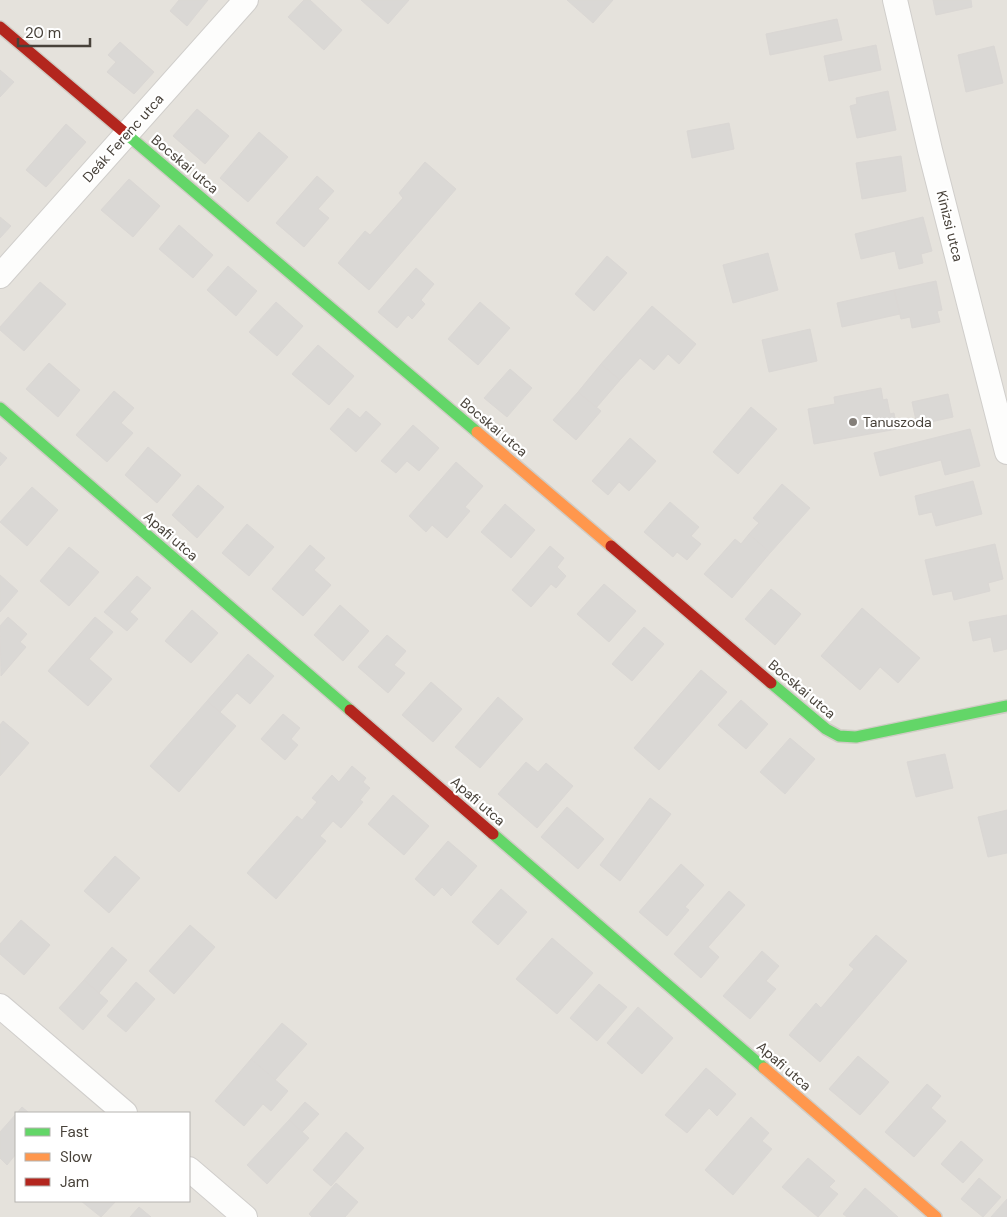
<svg xmlns="http://www.w3.org/2000/svg" width="1007" height="1217" font-family="'DM Sans',sans-serif">
  <rect width="100%" height="100%" fill="#f2f0ee"/>
  <path fill="#e5e2dc" fill-rule="evenodd" d="M0,0h1007v1217h-1007zM16,1113h173v88h-173z"/>
  <g fill="#dad8d5" stroke="#dad7d4">
    <polygon points="179,0 208,0 187,26 170,11"/>
    <polygon points="304,0 310,0 342,30 324,50 288,17"/>
    <polygon points="361,0 409,0 388,24"/>
    <polygon points="567,0 613,0 593,23"/>
    <polygon points="933,0 971,0 972,7 936,15"/>
    <polygon points="837,19 842,40 770,55 766,34"/>
    <polygon points="120,42 154,72 134,94 107,72 116,62 108,55"/>
    <polygon points="876,45 881,70 829,81 824,56"/>
    <polygon points="994,46 1003,83 966,92 958,55"/>
    <polygon points="0,70 14,82 0,97"/>
    <polygon points="888,91 896,130 857,138 850,106 857,104 856,98"/>
    <polygon points="197,109 229,136 205,164 173,136"/>
    <polygon points="729,123 734,149 692,158 687,131"/>
    <polygon points="66,124 86,142 46,187 26,170"/>
    <polygon points="259,132 288,157 248,202 220,178"/>
    <polygon points="901,156 906,191 862,199 856,163"/>
    <polygon points="425,162 456,189 369,290 338,263 365,231 370,235 403,198 399,193"/>
    <polygon points="317,176 334,191 318,209 329,218 304,247 276,223"/>
    <polygon points="129,179 160,206 133,237 101,210"/>
    <polygon points="0,217 11,226 0,238"/>
    <polygon points="923,217 932,251 921,254 923,263 899,269 895,251 861,259 855,234"/>
    <polygon points="179,225 213,255 193,278 159,249"/>
    <polygon points="768,253 778,290 733,303 723,265"/>
    <polygon points="607,256 627,273 594,311 575,294"/>
    <polygon points="228,266 257,291 236,316 207,290"/>
    <polygon points="416,268 434,284 421,300 425,304 412,319 408,315 397,328 378,312"/>
    <polygon points="936,281 942,310 937,311 940,322 912,328 910,317 901,319 894,290"/>
    <polygon points="40,282 66,304 24,351 0,330 0,327"/>
    <polygon points="894,290 900,314 842,327 837,303"/>
    <polygon points="276,302 303,326 277,356 249,332"/>
    <polygon points="480,302 510,328 478,365 448,339"/>
    <polygon points="652,306 696,344 679,364 668,354 654,370 640,358 620,380 601,364"/>
    <polygon points="810,329 817,361 769,372 762,340"/>
    <polygon points="318,345 354,376 329,405 292,374"/>
    <polygon points="49,363 80,390 58,417 26,389"/>
    <polygon points="601,364 620,380 596,408 578,392"/>
    <polygon points="510,369 532,388 507,417 484,398"/>
    <polygon points="881,388 883,400 887,399 890,414 894,413 897,429 814,444 808,409 835,404 834,397"/>
    <polygon points="114,391 134,408 121,423 133,433 107,462 76,435"/>
    <polygon points="578,392 601,411 576,440 553,420"/>
    <polygon points="948,394 953,417 917,425 912,402"/>
    <polygon points="751,407 777,429 738,474 713,452"/>
    <polygon points="348,408 360,418 366,411 381,424 356,452 330,429"/>
    <polygon points="413,425 439,448 419,471 407,461 396,473 381,461"/>
    <polygon points="970,429 980,466 945,475 941,460 880,476 874,453"/>
    <polygon points="630,438 656,461 629,491 619,482 608,495 592,481"/>
    <polygon points="148,447 181,475 157,503 125,475"/>
    <polygon points="0,452 7,458 0,466"/>
    <polygon points="456,462 483,486 465,507 470,511 447,538 432,525 426,532 409,516"/>
    <polygon points="973,481 982,514 936,526 932,512 919,515 915,496"/>
    <polygon points="782,484 810,508 770,553 749,534 759,523 753,518"/>
    <polygon points="198,485 224,507 197,538 172,515"/>
    <polygon points="32,487 58,510 27,546 0,522"/>
    <polygon points="670,502 699,527 691,536 701,544 687,560 677,552 673,557 644,532"/>
    <polygon points="505,504 535,530 511,558 481,532"/>
    <polygon points="247,524 274,547 249,576 222,553"/>
    <polygon points="749,534 770,553 732,598 704,574 735,539 741,544"/>
    <polygon points="995,544 1003,579 988,583 990,591 954,600 952,591 933,595 925,560"/>
    <polygon points="310,545 325,558 314,570 331,585 303,616 272,589"/>
    <polygon points="550,546 564,558 557,567 566,576 556,588 551,584 531,607 512,590"/>
    <polygon points="69,547 99,572 69,606 40,581"/>
    <polygon points="0,575 18,591 0,612"/>
    <polygon points="137,576 151,588 130,612 138,619 127,631 104,612"/>
    <polygon points="604,584 636,611 609,642 577,614"/>
    <polygon points="771,589 801,614 775,645 745,619"/>
    <polygon points="340,605 369,631 343,661 314,635"/>
    <polygon points="862,608 920,658 898,683 880,667 860,690 821,656"/>
    <polygon points="192,610 218,633 191,663 165,641"/>
    <polygon points="1007,615 1007,649 994,652 991,637 973,641 969,622"/>
    <polygon points="8,617 27,634 20,642 26,647 1,676 0,626"/>
    <polygon points="95,617 113,632 89,659 112,679 88,706 48,671"/>
    <polygon points="644,627 664,644 632,681 612,664"/>
    <polygon points="387,635 406,651 394,665 405,673 388,693 358,667"/>
    <polygon points="248,654 274,676 250,704 237,693 220,712 207,701"/>
    <polygon points="701,670 727,692 659,770 634,748"/>
    <polygon points="431,682 462,709 433,742 402,715"/>
    <polygon points="498,697 523,719 480,768 455,747"/>
    <polygon points="741,700 768,724 746,749 718,725"/>
    <polygon points="207,701 236,726 179,792 150,766"/>
    <polygon points="283,714 300,728 291,739 298,745 285,760 261,739"/>
    <polygon points="3,721 29,743 0,776 0,725"/>
    <polygon points="790,738 815,759 785,794 760,772"/>
    <polygon points="945,754 953,788 916,797 907,762"/>
    <polygon points="526,762 538,772 546,763 573,786 537,828 498,794"/>
    <polygon points="352,766 366,778 363,782 370,788 360,800 363,802 341,828 333,821 320,836 326,841 276,899 247,873 297,816 302,820 317,802 312,798 332,775 339,782"/>
    <polygon points="393,795 429,826 404,855 368,824"/>
    <polygon points="650,798 671,814 620,881 600,865"/>
    <polygon points="567,807 604,839 578,869 541,837"/>
    <polygon points="1007,810 1007,853 988,857 978,817"/>
    <polygon points="448,841 477,866 451,896 442,887 434,896 415,879"/>
    <polygon points="115,856 140,878 109,913 84,891"/>
    <polygon points="681,864 704,885 685,907 689,910 667,936 639,912"/>
    <polygon points="501,889 527,912 498,945 472,922"/>
    <polygon points="729,891 745,905 708,947 719,957 701,978 674,954"/>
    <polygon points="21,920 50,945 24,975 0,954 0,944"/>
    <polygon points="190,925 215,947 174,994 149,971"/>
    <polygon points="876,935 907,961 820,1062 789,1035 816,1003 821,1008 854,969 849,965"/>
    <polygon points="552,938 593,973 557,1014 516,979"/>
    <polygon points="112,947 127,960 99,993 84,980"/>
    <polygon points="762,951 779,966 766,981 776,989 750,1019 723,996"/>
    <polygon points="84,980 108,1001 83,1030 59,1008"/>
    <polygon points="136,982 155,999 126,1032 107,1016"/>
    <polygon points="599,984 627,1007 597,1041 570,1018"/>
    <polygon points="638,1007 673,1038 642,1074 607,1043"/>
    <polygon points="282,1023 307,1044 275,1080 251,1059"/>
    <polygon points="858,1056 889,1082 860,1115 829,1089"/>
    <polygon points="251,1059 288,1091 271,1111 263,1104 244,1126 215,1101"/>
    <polygon points="706,1068 736,1094 717,1116 709,1108 687,1133 665,1115"/>
    <polygon points="927,1084 941,1096 931,1108 946,1121 914,1157 885,1132"/>
    <polygon points="305,1102 319,1114 302,1132 289,1120"/>
    <polygon points="22,1107 29,1113 17,1113"/>
    <polygon points="16,1114 16,1154 7,1165 0,1158 0,1132"/>
    <polygon points="751,1117 769,1133 762,1141 772,1149 733,1195 705,1170"/>
    <polygon points="289,1120 309,1138 267,1184 247,1165"/>
    <polygon points="346,1132 364,1148 331,1186 313,1170"/>
    <polygon points="961,1141 983,1160 963,1183 941,1164"/>
    <polygon points="808,1158 835,1181 829,1187 838,1194 818,1217 782,1187"/>
    <polygon points="979,1178 1001,1197 983,1217 961,1199"/>
    <polygon points="336,1183 358,1202 345,1217 312,1217 309,1214"/>
    <polygon points="865,1188 898,1217 847,1217 843,1214"/>
    <polygon points="1007,1199 1007,1217 991,1217"/>
    <polygon points="81,1201 116,1201 101,1217"/>
    <polygon points="139,1207 151,1217 130,1217"/>
  </g>
  <g fill="none" stroke-linecap="round" stroke-linejoin="round">
    <defs>
      <g id="street">
        <polyline points="895,0 930,150 1007,452"/>
        <polyline points="0,276 246,0"/>
        <polyline points="0,1006 125,1113"/>
        <polyline points="189,1169 245,1217"/>
      </g>
      <g id="fast">
        <polyline points="124,132 477,432"/>
        <polyline points="0,408 350,710"/>
        <polyline points="771,683 826,729 839,736 856,737 1007,706"/>
        <polyline points="493,834 764,1068"/>
      </g>
      <g id="slow">
        <polyline points="477,432 611,546"/>
        <polyline points="764,1068 936,1217"/>
      </g>
      <g id="jam">
        <polyline points="0,27 124,132"/>
        <polyline points="611,546 771,683"/>
        <polyline points="350,710 493,834"/>
      </g>
    </defs>
    <use href="#street" stroke="#d0cecb" stroke-width="26"/>
    <use href="#fast" stroke="#d0ccc5" stroke-width="14"/>
    <use href="#slow" stroke="#d0ccc5" stroke-width="14"/>
    <use href="#jam" stroke="#d0ccc5" stroke-width="14"/>
    <use href="#street" stroke="#fdfdfc" stroke-width="24"/>
    <use href="#fast" stroke="#63d668" stroke-width="11"/>
    <use href="#slow" stroke="#ff974d" stroke-width="11"/>
    <use href="#jam" stroke="#b3261e" stroke-width="11"/>
  </g>
  <circle fill="#847f79" stroke="#fff" stroke-width="2" cx="853" cy="422" r="5"/>
  <g text-anchor="middle" stroke-width="4.5" stroke-linejoin="round" paint-order="stroke">
    <g font-size="14" fill="#48423a" stroke="#fff">
      <text transform="translate(123 138) rotate(-48)" y="5">Deák Ferenc utca</text>
      <text transform="translate(185 164) rotate(40)" y="5">Bocskai utca</text>
      <text transform="translate(950 226) rotate(76)" y="5">Kinizsi utca</text>
      <text transform="translate(494 427) rotate(40)" y="5">Bocskai utca</text>
      <text transform="translate(171 536) rotate(41)" y="5">Apafi utca</text>
      <text transform="translate(802 689) rotate(40)" y="5">Bocskai utca</text>
      <text transform="translate(478 801) rotate(41)" y="5">Apafi utca</text>
      <text transform="translate(784 1066) rotate(41)" y="5">Apafi utca</text>
    </g>
    <g font-size="14" fill="#48423a" stroke="#fff" text-anchor="start">
      <text x="863" y="427">Tanuszoda</text>
    </g>
  </g>
  <rect x="15" y="1112" width="175" height="90" fill="#ffffff" stroke="#b6b3b0"/>
  <rect x="25" y="1128" width="25" height="8" fill="#63d668" stroke="#b6b3b0"/>
  <text x="60" y="1137" font-size="15" fill="#48423a">Fast</text>
  <rect x="25" y="1153" width="25" height="8" fill="#ff974d" stroke="#b6b3b0"/>
  <text x="60" y="1162" font-size="15" fill="#48423a">Slow</text>
  <rect x="25" y="1178" width="25" height="8" fill="#b3261e" stroke="#b6b3b0"/>
  <text x="60" y="1187" font-size="15" fill="#48423a">Jam</text>
  <path d="M18 38v8h72v-8" fill="none" stroke="#48423a" stroke-width="2.5"/>
  <text x="25" y="38" font-size="15" fill="#48423a" stroke="#ffffff" stroke-width="4" paint-order="stroke">20 m</text>
</svg>
